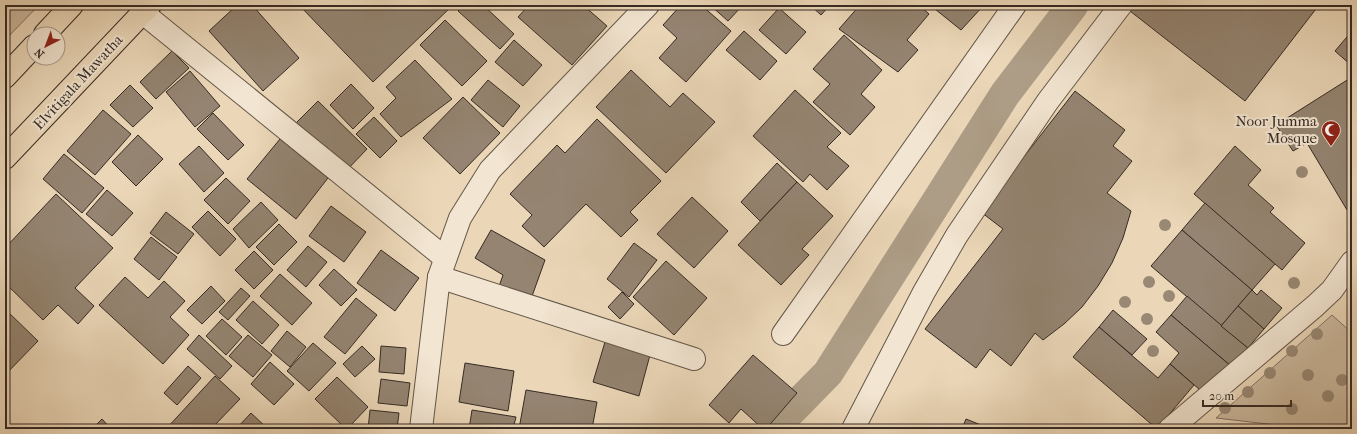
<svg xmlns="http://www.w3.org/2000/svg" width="1357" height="434" font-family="'IM FELL French Canon',serif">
  <rect width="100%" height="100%" fill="#ebd7b8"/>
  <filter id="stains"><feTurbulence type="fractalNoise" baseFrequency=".005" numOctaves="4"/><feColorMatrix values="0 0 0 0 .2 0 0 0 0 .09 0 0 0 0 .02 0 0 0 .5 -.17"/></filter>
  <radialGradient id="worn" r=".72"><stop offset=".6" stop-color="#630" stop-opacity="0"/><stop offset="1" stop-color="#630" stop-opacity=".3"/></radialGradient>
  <g fill="#ccba9f" stroke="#817262">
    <polygon points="5,5 39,5 5,40"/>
    <polygon points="1332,315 1352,333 1352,429 1311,429 1216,418"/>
  </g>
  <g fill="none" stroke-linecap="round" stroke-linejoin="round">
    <polyline stroke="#ad9d86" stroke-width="31" points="773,429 828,373 1005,94 1073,5"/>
  </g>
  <g fill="#948471" stroke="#362b24">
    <polygon points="237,5 252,5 299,58 263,91 209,31"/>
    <polygon points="299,5 453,5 373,82"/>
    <polygon points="463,5 483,5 514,34 500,49 458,11"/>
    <polygon points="529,5 583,5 607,26 572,65 518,17"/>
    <polygon points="681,5 701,5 731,31 686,82 659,58 677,38 663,25"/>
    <polygon points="710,5 743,5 728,21"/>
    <polygon points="810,5 830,5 821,15"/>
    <polygon points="860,5 919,5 929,14 907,40 918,50 898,72 839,29"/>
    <polygon points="930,5 984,5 961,30"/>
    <polygon points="1135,5 1319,5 1245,101 1130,11"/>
    <polygon points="779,8 806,32 786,54 759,30"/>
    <polygon points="445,20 487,61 462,86 420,45"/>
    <polygon points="744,31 777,61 760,80 726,50"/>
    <polygon points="1352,31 1352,66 1335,51"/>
    <polygon points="844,35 882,70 861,94 875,107 850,135 813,102 830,84 813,69"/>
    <polygon points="514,40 542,65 523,86 495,62"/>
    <polygon points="172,51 189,68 156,99 140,82"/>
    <polygon points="415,60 452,99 401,137 380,114 396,98 386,87"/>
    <polygon points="631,70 670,107 683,93 715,122 666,173 596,107"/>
    <polygon points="190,71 220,106 195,127 166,92"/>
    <polygon points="1352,77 1352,207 1347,210 1307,143 1293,151 1276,125"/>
    <polygon points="488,80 520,106 503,127 471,100"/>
    <polygon points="351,84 374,108 353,129 330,105"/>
    <polygon points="130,85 153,108 133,127 110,105"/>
    <polygon points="795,90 841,133 827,147 849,166 827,190 810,174 803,182 753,136"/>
    <polygon points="1075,91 1125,130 1113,146 1132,161 1107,193 1131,211 1123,238 1112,263 1098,286 1082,307 1064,324 1043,340 1035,333 1011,366 990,349 976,368 925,329 1003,229 981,212"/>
    <polygon points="463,97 500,133 460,174 423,138"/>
    <polygon points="318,101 367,149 345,172 295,124"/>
    <polygon points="103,110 131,134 95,175 67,151"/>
    <polygon points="213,113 244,145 228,160 197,129"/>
    <polygon points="374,117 397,141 380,158 356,134"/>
    <polygon points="597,119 661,181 630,212 638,220 621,237 586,204 544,247 522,226 532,215 510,194 557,145 565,153"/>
    <polygon points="138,135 163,159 136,186 112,162"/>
    <polygon points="280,139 328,178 296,219 247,179"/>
    <polygon points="199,146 224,173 204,192 179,164"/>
    <polygon points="1235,146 1261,170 1248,185 1274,208 1270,212 1305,243 1282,270 1194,194"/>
    <polygon points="64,154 104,188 82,213 43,179"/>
    <polygon points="777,163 797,182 760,221 741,202"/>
    <polygon points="226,178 250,201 228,224 204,200"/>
    <polygon points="797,182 833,216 802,249 809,255 781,285 738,245"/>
    <polygon points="107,190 133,213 112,236 86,214"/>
    <polygon points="56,194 113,248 75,288 94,306 78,324 58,305 43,320 5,283 5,248"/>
    <polygon points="692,197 728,231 694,268 657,234"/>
    <polygon points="261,202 278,220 249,248 233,229"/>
    <polygon points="1205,203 1275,264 1252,290 1182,230"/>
    <polygon points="331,206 366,232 344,262 309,236"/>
    <polygon points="208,211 236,239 220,256 192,227"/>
    <polygon points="166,212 194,234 178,254 150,233"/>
    <polygon points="279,224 297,242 274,265 256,247"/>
    <polygon points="491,230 545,260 531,299 497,292 503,275 475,258"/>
    <polygon points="1182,230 1252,290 1221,326 1151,266"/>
    <polygon points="151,237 177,257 159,280 134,259"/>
    <polygon points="634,243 657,260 629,297 607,279"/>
    <polygon points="308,246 327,262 306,287 287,270"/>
    <polygon points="381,250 419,278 395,311 357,283"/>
    <polygon points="254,251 273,270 254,289 235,270"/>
    <polygon points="666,261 707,298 674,335 633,297"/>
    <polygon points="334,269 357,290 341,306 319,285"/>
    <polygon points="280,274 312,303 292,325 260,296"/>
    <polygon points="125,277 148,298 164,281 185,301 170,317 189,335 163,364 99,305"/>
    <polygon points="211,286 225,301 202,324 187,310"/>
    <polygon points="241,288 250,296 228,320 219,312"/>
    <polygon points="1252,290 1257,295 1261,290 1282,308 1264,329 1238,306"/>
    <polygon points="622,292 634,304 620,319 608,307"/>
    <polygon points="1187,296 1248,348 1232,367 1171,315"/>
    <polygon points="356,298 377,315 345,354 324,337"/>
    <polygon points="253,301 279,325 262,344 236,320"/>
    <polygon points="1238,306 1264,329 1248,348 1221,326"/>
    <polygon points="6,310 38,341 5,375 5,311"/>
    <polygon points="1113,310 1147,339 1132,355 1099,327"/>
    <polygon points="1171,315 1232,367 1207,396 1170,364 1179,353 1156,332"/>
    <polygon points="222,319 242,337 226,355 206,336"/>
    <polygon points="1099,327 1158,378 1170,364 1194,385 1157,429 1073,357"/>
    <polygon points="287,331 306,347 290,367 271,351"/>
    <polygon points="199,335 232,366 220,379 187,349"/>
    <polygon points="248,335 272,355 253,377 229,356"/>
    <polygon points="605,342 650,355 639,396 593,382"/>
    <polygon points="313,343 336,363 309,391 287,371"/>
    <polygon points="362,346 375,359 355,377 343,364"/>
    <polygon points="381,346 406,348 404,374 379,372"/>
    <polygon points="753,355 797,393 766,429 763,429 741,409 729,423 709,405"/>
    <polygon points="270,362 294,384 274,405 251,384"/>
    <polygon points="465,363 514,371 508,411 459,402"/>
    <polygon points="188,366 201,378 177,405 164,393"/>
    <polygon points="215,376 240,399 211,429 166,429"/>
    <polygon points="337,377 368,407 347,429 346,429 315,399"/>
    <polygon points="381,379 410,383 407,406 378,403"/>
    <polygon points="526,390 597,402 592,429 519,429"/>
    <polygon points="370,410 399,413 397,429 368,429"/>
    <polygon points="472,410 516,417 513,429 469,429"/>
    <polygon points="251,413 268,429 236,429"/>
    <polygon points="102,419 111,429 92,429"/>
    <polygon points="966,419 991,429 962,429"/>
  </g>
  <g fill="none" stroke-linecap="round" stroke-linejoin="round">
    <defs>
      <g id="minor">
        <polyline points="143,13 445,258"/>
        <polyline points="439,277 694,359"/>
        <polyline points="783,334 1015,5"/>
        <polyline points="421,429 439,277 460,218 490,170 648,5"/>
        <polyline points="853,429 924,292 957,235 1048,101 1121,5"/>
        <polyline points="1170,429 1315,306 1332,290 1352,262"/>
      </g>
      <g id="highway">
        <polyline points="45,34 72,5"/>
        <polyline points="5,77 34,46"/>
        <polyline points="5,158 150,5"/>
      </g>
    </defs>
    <use href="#minor" stroke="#635649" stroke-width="24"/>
    <use href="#highway" stroke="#362b24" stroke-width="24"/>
    <use href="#minor" stroke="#f2e5d1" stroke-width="22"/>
    <use href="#highway" stroke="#ebd7b8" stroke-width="22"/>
  </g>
  <g fill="#988874">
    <circle cx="1302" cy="172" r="6"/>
    <circle cx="1165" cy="225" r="6"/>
    <circle cx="1149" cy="282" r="6"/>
    <circle cx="1294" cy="283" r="6"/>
    <circle cx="1169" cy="296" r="6"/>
    <circle cx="1125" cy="302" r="6"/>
    <circle cx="1147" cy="319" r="6"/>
    <circle cx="1317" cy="334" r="6"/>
    <circle cx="1153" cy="351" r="6"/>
    <circle cx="1292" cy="351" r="6"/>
    <circle cx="1270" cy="373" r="6"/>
    <circle cx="1308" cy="375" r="6"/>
    <circle cx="1342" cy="380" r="6"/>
    <circle cx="1248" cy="392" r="6"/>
    <circle cx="1328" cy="396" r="6"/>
    <circle cx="1225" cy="408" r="6"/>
    <circle cx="1292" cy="409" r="6"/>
  </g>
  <defs>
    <symbol id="mosque-pin" viewBox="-11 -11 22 30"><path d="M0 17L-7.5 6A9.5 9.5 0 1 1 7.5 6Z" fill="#8f2418" stroke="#f2e5d1"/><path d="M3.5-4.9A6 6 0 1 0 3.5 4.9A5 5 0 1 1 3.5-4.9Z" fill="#fff"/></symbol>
  </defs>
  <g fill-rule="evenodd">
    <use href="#mosque-pin" x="1320" y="119" width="22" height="30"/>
  </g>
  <g text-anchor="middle" stroke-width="4" stroke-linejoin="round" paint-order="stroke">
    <g font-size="15" fill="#362b24" stroke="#f2e5d1">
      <text transform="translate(78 82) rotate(-47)" y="5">Elvitigala Mawatha</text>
    </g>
    <g font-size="15" fill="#362b24" stroke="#f2e5d1" text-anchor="end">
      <text x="1317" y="126">Noor Jumma<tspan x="1317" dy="17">Mosque</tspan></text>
    </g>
  </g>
  <rect width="1357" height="434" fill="none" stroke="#ebd7b8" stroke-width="20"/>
  <rect x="6" y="6" width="1345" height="422" fill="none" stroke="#362b24" stroke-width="2"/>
  <rect x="10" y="10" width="1337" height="414" fill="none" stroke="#362b24"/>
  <g transform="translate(46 46) rotate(222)"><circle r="19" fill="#f2e5d1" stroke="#a79b8c"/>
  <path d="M0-3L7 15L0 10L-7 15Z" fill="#8f2418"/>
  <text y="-6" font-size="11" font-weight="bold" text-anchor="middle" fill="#362b24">N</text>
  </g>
  <path d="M1203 400v6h88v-6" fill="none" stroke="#362b24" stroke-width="2"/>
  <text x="1209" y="400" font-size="12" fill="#362b24" stroke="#f2e5d1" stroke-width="3" paint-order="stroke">20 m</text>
  <rect width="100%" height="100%" filter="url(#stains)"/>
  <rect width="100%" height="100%" fill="url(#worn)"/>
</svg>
